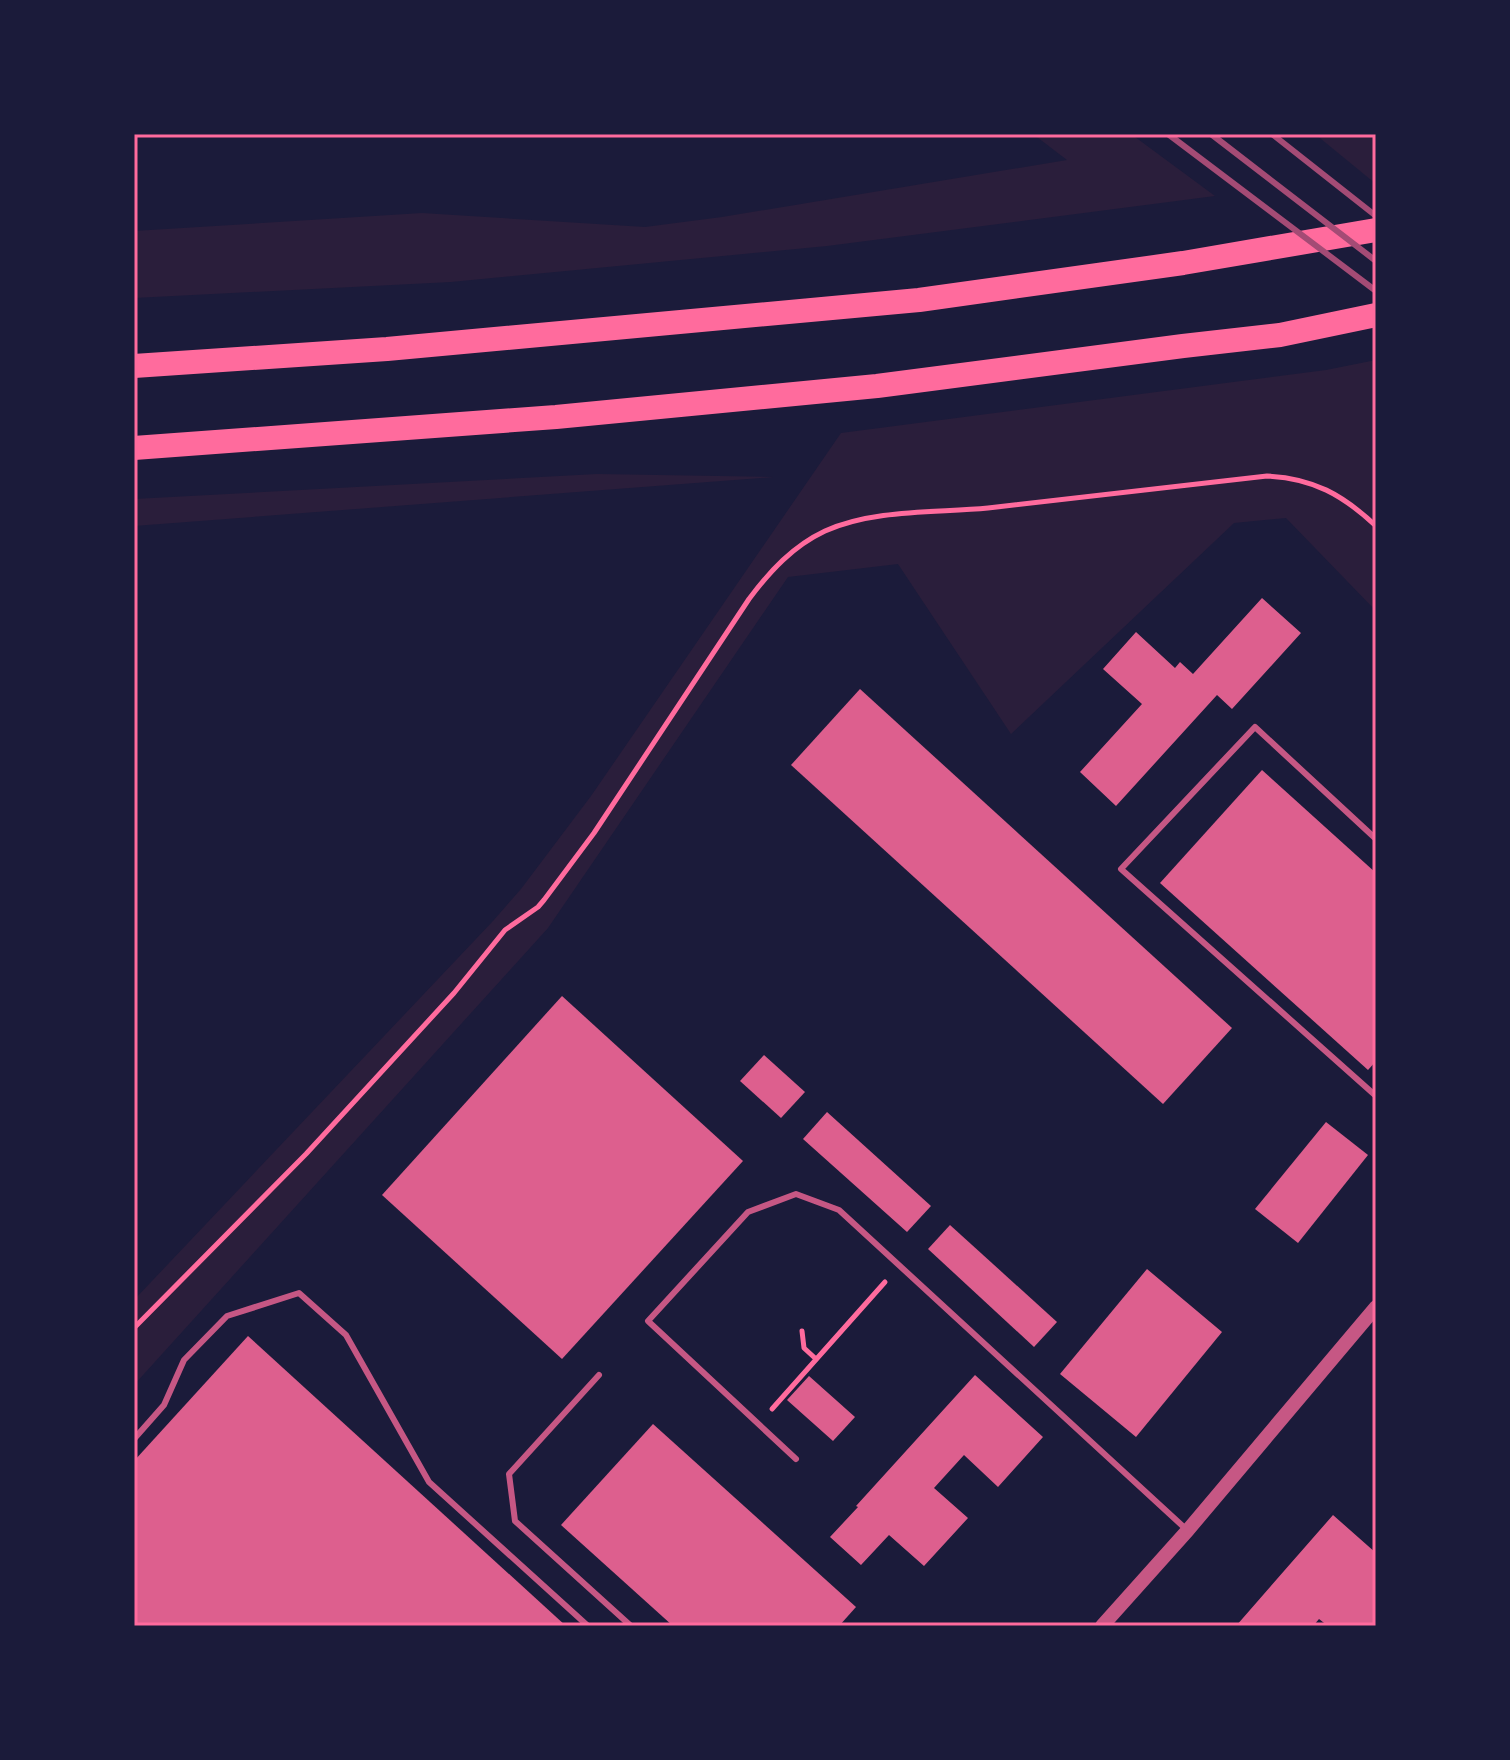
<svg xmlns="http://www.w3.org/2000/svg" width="1510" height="1760" font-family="Figtree,sans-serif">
  <rect width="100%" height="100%" fill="#1b1b3a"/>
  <g fill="#2a1e3b">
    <polygon points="1033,134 1131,134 1215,196 827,246 451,282 134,298 134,231 422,213 645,227 722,217 1067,160"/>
    <polygon points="1315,134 1376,134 1376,184"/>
    <polygon points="1376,360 1376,611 1286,518 1234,523 1011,734 898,564 788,577 548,928 134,1385 134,1300 493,921 521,889 591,796 841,433 1326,370"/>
    <polygon points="597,474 774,477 134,526 134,499"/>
  </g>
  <g fill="#dd5f8e">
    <polygon points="1262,598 1301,633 1232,709 1217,695 1116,806 1080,772 1142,704 1103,669 1136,632 1175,668 1180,662 1193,674"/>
    <polygon points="860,689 1232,1028 1163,1104 791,765"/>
    <polygon points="1262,770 1376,873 1376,1061 1368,1070 1160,883"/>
    <polygon points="562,996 743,1161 562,1359 382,1195"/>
    <polygon points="764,1055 805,1092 781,1118 740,1081"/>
    <polygon points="827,1112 931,1206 907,1232 803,1139"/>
    <polygon points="1326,1122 1368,1155 1298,1243 1255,1209"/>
    <polygon points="950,1225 1057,1322 1034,1347 928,1249"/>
    <polygon points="1147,1269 1222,1332 1136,1437 1060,1374"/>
    <polygon points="248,1336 566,1626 134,1626 134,1461"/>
    <polygon points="975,1375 1043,1437 998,1487 964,1455 934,1488 968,1518 924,1566 889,1535 861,1565 830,1537 858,1507 856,1506"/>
    <polygon points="809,1376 855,1417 833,1441 787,1400"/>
    <polygon points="653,1424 856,1607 839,1626 673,1626 561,1525"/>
    <polygon points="1333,1515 1376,1553 1376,1626 1328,1626 1319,1619 1313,1626 1236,1626"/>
  </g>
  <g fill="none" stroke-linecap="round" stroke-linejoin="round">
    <g stroke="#ff6b9d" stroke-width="5">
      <path d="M134,1328l172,-174 148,-161 51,-63 33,-23 6,-7 50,-67 155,-234c21,-28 44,-53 76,-68 49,-22 111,-18 163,-23 93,-10 186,-21 279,-32 46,2 76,19 109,50"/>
      <polyline points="802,1331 804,1348 816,1359"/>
      <polyline points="772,1409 885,1282"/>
    </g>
    <g stroke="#c65784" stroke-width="6">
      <polyline points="1376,839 1255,727 1121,869 1376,1096"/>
      <polyline points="599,1375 509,1474 515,1521 631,1626"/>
      <polyline points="134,1439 164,1405 184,1360 227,1316 299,1293 346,1335 429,1482 588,1626"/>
      <polyline points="796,1459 648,1321 748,1212 796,1194 839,1210 1187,1530"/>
    </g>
    <polyline stroke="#c65784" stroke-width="14" points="1102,1626 1188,1530 1376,1307"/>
    <g stroke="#ff6b9d" stroke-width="24">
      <polyline points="134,366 387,349 919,300 1183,263 1376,230"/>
      <polyline points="134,448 556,417 877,386 1183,346 1280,335 1376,315"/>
    </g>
    <g stroke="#a44b75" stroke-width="6">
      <polyline points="1168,134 1376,291"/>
      <polyline points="1211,134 1376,261"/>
      <polyline points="1272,134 1376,216"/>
    </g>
  </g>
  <rect width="1510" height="1760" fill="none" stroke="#1b1b3a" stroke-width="272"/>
  <rect x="136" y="136" width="1238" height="1488" fill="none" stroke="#ff6b9d" stroke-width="3"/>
</svg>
